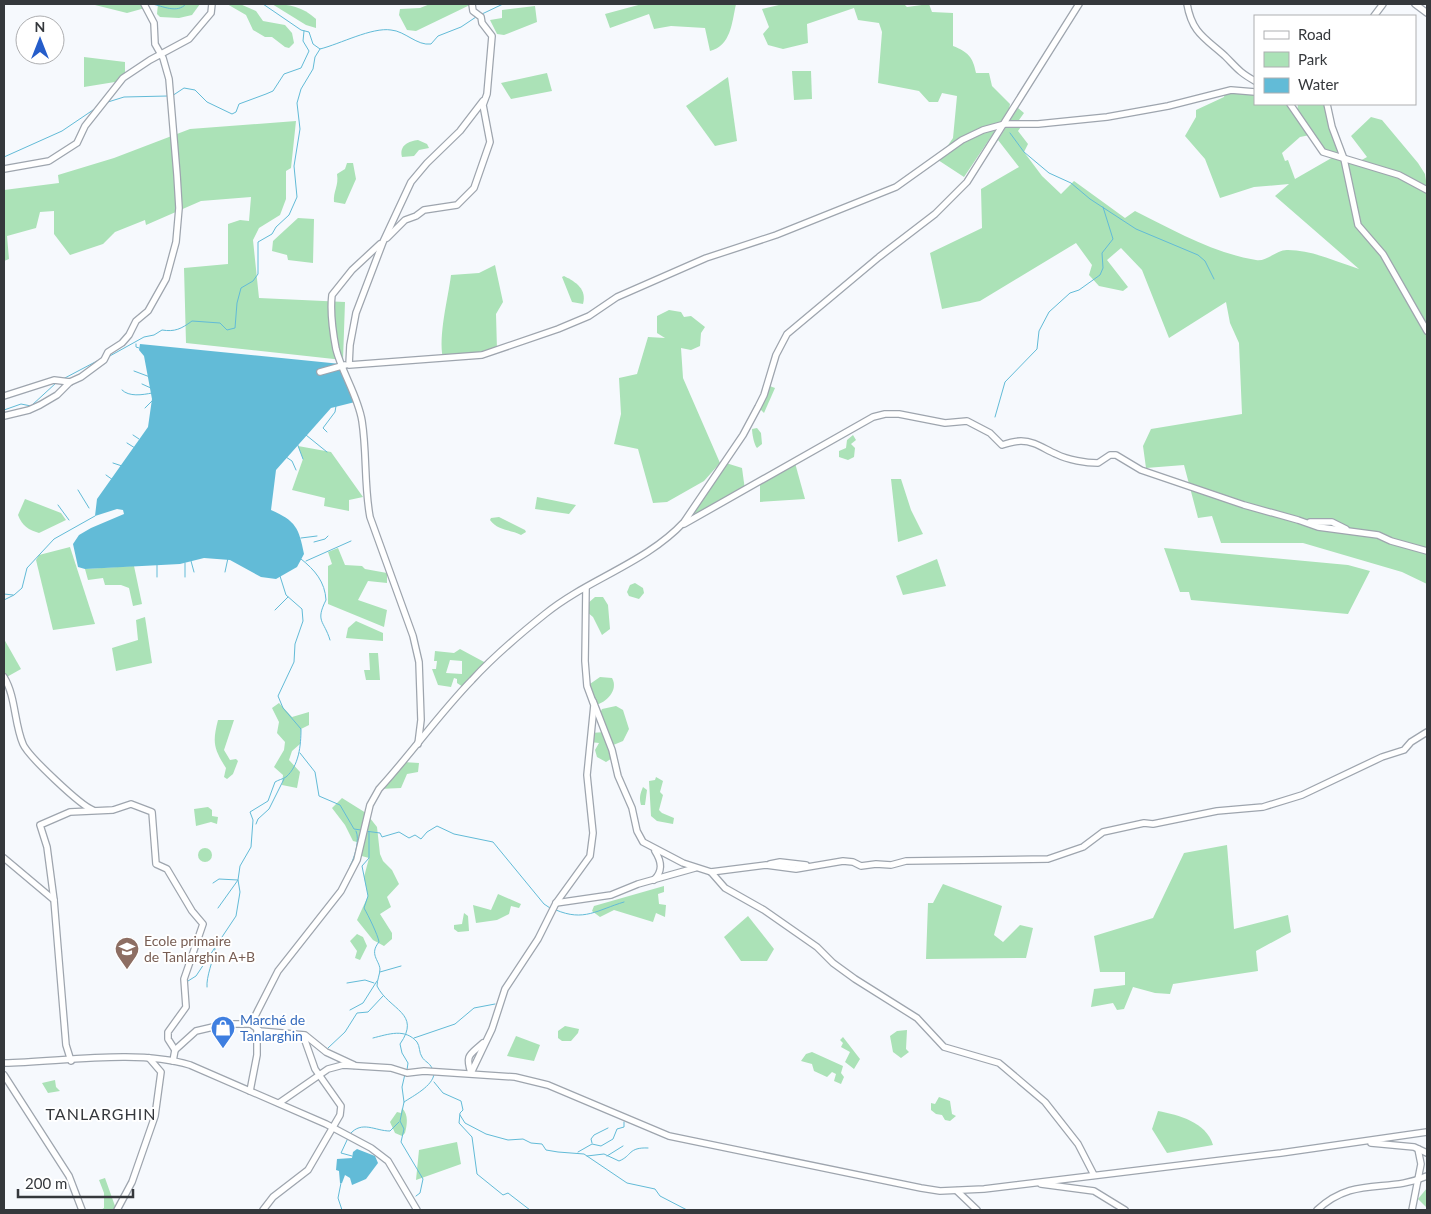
<svg xmlns="http://www.w3.org/2000/svg" width="1431" height="1214" font-family="Lato,sans-serif">
  <rect width="100%" height="100%" fill="#f6f9fd"/>
  <g fill="#abe2b7" fill-rule="evenodd">
    <polygon points="91,4 144,4 145,8 127,13"/>
    <polygon points="158,4 200,4 192,15 179,18 160,17 157,14"/>
    <polygon points="227,4 240,4 256,11 263,21 285,25 292,33 294,43 289,48 285,47 272,37 265,37 253,30 246,15"/>
    <path d="M272,4c17,0 31,3 44,15v9l-10,-3z"/>
    <polygon points="430,4 472,4 416,31 407,30 399,15 400,9 420,8"/>
    <path d="M642,4h94c-4,18 -5,42 -26,47l-5,-23 -34,-2 -17,3 -5,-15 -39,14 -5,-14z"/>
    <path d="M783,4h121l3,3 22,-3 3,8 21,1v33c15,6 20,11 23,27h13l3,13 18,18 -1,6 -45,67 -26,-17 15,-22 4,-42 -15,-3 -4,9h-9l-10,-11 -41,-8 4,-51 -3,-9 -21,-3 -4,-12 -47,16 1,19 -25,6 -15,-4 -5,-11 6,-7 -7,-18z"/>
    <polygon points="535,6 537,22 504,35 497,34 490,20 502,18 502,10"/>
    <polygon points="84,57 125,62 125,74 121,81 84,87"/>
    <polygon points="792,71 811,71 812,99 794,100"/>
    <polygon points="547,73 552,91 511,99 501,83"/>
    <polygon points="728,77 737,141 715,146 686,106"/>
    <path d="M1225,92h30v12h35l7,8 1,-8h29l17,54 14,4 9,-5 -16,-21 20,-19 11,3 36,43 7,11 2,14v396l-25,-12 -99,-29h-82l-9,-27 -14,2 -14,-53 -38,3 -3,-22 8,-17 91,-15 -3,-71 -9,-20 -4,-21 -57,36 -27,-68 -21,-22 -14,12 21,27 -5,4 -24,-5 -10,-11 3,-10 -16,-22 -96,58 -38,8 -12,-56 52,-25 -1,-39 38,-22 -21,-27 20,-32 6,5 -5,7 4,4 -5,7 10,13 -4,8 18,24 19,18 13,-13 51,37 10,-7c38,19 78,42 121,49 11,2 21,-11 32,-10 24,0 49,12 71,19l-84,-73 14,-12 -35,3 -34,11 -15,-39 -20,-23 11,-19v-7l28,-13zM1310,135l13,17 12,4 -40,23 -7,-19 -3,1 -3,-8 18,-16z"/>
    <polygon points="296,121 291,168 286,171 286,199 280,215 259,228 253,240 259,298 345,302 343,360 186,343 184,268 228,264 228,224 240,220 249,221 251,197 201,201 146,225 145,220 115,232 103,244 70,255 54,234 54,211 40,212 36,228 7,236 9,259 4,261 4,190 59,183 58,175 114,158 190,129"/>
    <path d="M418,140l9,4 2,4 -10,2 -5,6 -12,1c-3,-12 7,-16 16,-17z"/>
    <path d="M347,163h6l3,16 -11,25 -11,-2c-1,-11 5,-16 3,-28l8,-5z"/>
    <polygon points="298,218 314,219 313,263 288,260 287,255 272,251 273,241"/>
    <path d="M495,265l8,37 -7,12 1,36 -15,5 -39,3c-5,-22 5,-59 8,-83l28,-2z"/>
    <path d="M564,276c12,6 23,13 19,28l-11,-2 -10,-25z"/>
    <polygon points="669,310 681,312 684,317 691,316 705,327 701,333 700,346 691,350 681,348 683,378 720,463 704,481 667,502 653,503 638,449 614,444 621,414 619,378 637,374 648,337 665,338 657,333 657,316"/>
    <polygon points="767,385 775,388 764,413 758,407"/>
    <path d="M757,428l4,5 1,11 -5,4c-3,-3 -5,-15 -5,-19z"/>
    <polygon points="853,435 856,440 851,444 855,448 854,457 848,460 839,457 839,451 846,448 847,440"/>
    <polygon points="298,446 331,452 363,497 349,500 349,511 324,506 325,498 292,490 303,459"/>
    <polygon points="726,463 742,468 745,490 695,518 691,515"/>
    <polygon points="795,463 805,499 760,502 760,482"/>
    <polygon points="891,479 901,479 911,510 923,534 898,542"/>
    <polygon points="537,497 576,505 569,514 535,509"/>
    <path d="M25,499l36,14 5,7 -27,13c-10,-3 -17,-7 -21,-18z"/>
    <path d="M499,517l26,13 1,2 -5,3c-11,-6 -23,-4 -31,-15l1,-2z"/>
    <polygon points="70,547 95,624 53,630 36,560 39,555"/>
    <polygon points="338,548 345,565 362,566 365,569 387,573 387,583 368,581 358,600 387,610 384,627 328,604 328,566 332,564 328,552"/>
    <polygon points="1164,548 1348,565 1370,571 1348,614 1191,600 1189,592 1180,592"/>
    <polygon points="937,559 946,586 903,595 896,576"/>
    <polygon points="134,566 142,604 133,606 129,588 121,585 105,585 103,578 88,580 85,569"/>
    <polygon points="635,583 643,588 644,593 639,599 629,596 627,592 630,585"/>
    <polygon points="595,597 603,597 608,605 610,629 602,635 593,617 587,612 587,604"/>
    <polygon points="145,617 152,663 116,671 112,648 138,640 136,620"/>
    <polygon points="356,621 383,633 383,641 346,638 348,628"/>
    <polygon points="4,639 21,669 5,678 4,677"/>
    <path d="M460,649l26,14 -23,24 -6,-4v-4l-3,-1 -3,9 -13,-2 -6,-16h4l1,-8h-3l1,-10 19,2zM450,660l12,1v13l-16,-1z"/>
    <polygon points="369,653 378,653 380,680 366,680 364,670 370,670"/>
    <path d="M600,677l12,1c7,12 -6,25 -17,27l-8,-19z"/>
    <polygon points="279,703 292,717 309,712 309,725 301,729 300,744 292,751 289,760 300,772 297,788 282,785 283,775 274,767 284,750 285,742 277,733 279,722 272,708"/>
    <polygon points="616,706 623,710 629,729 623,741 611,746 614,757 606,762 597,757 595,750 599,743 590,742 591,733 605,732 599,715 602,709"/>
    <path d="M218,720h16l-10,30 6,10 6,-1 2,2 -5,13 -6,5 -3,-2 2,-9c-12,-19 -14,-25 -8,-48z"/>
    <polygon points="403,762 419,763 418,772 407,774 401,788 379,789"/>
    <polygon points="656,777 663,781 660,792 663,795 659,810 662,813 674,818 673,824 657,821 651,816 649,781 655,780"/>
    <path d="M643,787l4,3 -2,15h-4c-2,-7 -1,-11 2,-18z"/>
    <polygon points="342,798 366,813 377,827 380,854 383,861 392,870 399,884 387,897 391,907 380,914 392,933 392,939 384,946 373,940 357,920 368,896 364,877 369,858 358,855 361,843 353,841 345,825 332,808"/>
    <polygon points="208,807 212,810 212,816 218,817 217,824 211,822 196,826 194,809"/>
    <polygon points="1227,845 1234,929 1288,915 1291,932 1256,951 1258,971 1173,984 1170,994 1155,993 1133,987 1124,1009 1117,1010 1113,1003 1091,1007 1094,989 1125,985 1125,972 1100,972 1094,936 1153,918 1184,853"/>
    <circle cx="205" cy="855" r="7"/>
    <polygon points="943,884 1002,906 994,935 1003,942 1020,925 1033,928 1026,958 926,959 928,903 933,903"/>
    <polygon points="664,886 664,892 658,894 659,904 666,905 665,917 656,913 653,922 614,910 600,917 592,911 594,906"/>
    <polygon points="498,894 521,904 519,908 511,906 509,914 497,920 476,923 473,905 491,910"/>
    <polygon points="464,913 468,916 469,931 458,932 454,929 454,925 462,924"/>
    <polygon points="748,916 774,949 767,961 741,961 724,937"/>
    <polygon points="357,934 363,937 367,946 360,960 355,958 357,951 350,941"/>
    <polygon points="565,1026 579,1029 578,1033 571,1041 562,1041 558,1038 558,1031"/>
    <polygon points="907,1030 906,1049 909,1052 901,1058 893,1052 890,1036 897,1031"/>
    <polygon points="516,1036 540,1045 534,1061 507,1056"/>
    <polygon points="843,1037 860,1059 854,1069 845,1062 850,1052 841,1047 843,1043 840,1040"/>
    <polygon points="812,1052 843,1066 841,1073 844,1077 841,1084 834,1081 836,1074 832,1072 827,1077 814,1071 812,1064 801,1061 806,1054"/>
    <polygon points="55,1080 56,1087 60,1091 48,1093 42,1083"/>
    <polygon points="939,1097 950,1101 952,1114 956,1116 950,1121 945,1120 942,1115 936,1114 931,1110 931,1103 935,1104"/>
    <path d="M402,1108c7,7 5,17 3,25l-3,3 -7,-3 -5,-11 7,-10 4,1z"/>
    <path d="M1158,1111c21,4 48,11 55,34l-46,8 -15,-24z"/>
    <polygon points="457,1142 461,1164 416,1180 419,1150"/>
    <polygon points="105,1178 115,1206 113,1210 101,1210 104,1208 104,1193 99,1180"/>
    <polygon points="1427,1188 1427,1208 1418,1199"/>
  </g>
  <g fill="#62bbd7">
    <path d="M140,344l201,20 14,38 -24,6 -55,62 -5,40c25,11 28,18 33,44l-7,13 -21,12 -15,-2 -31,-17 -26,-2 -24,6 -95,5 -7,-2 -5,-23 6,-9 12,-7 33,-14 -1,-4 -6,-1 -22,7 2,-17 51,-72 4,-28 -8,-43 -5,-6z"/>
    <polygon points="357,1149 375,1156 378,1163 366,1179 352,1185 350,1178 345,1175 342,1183 340,1183 339,1171 336,1170 337,1159 352,1158 353,1152"/>
  </g>
  <g fill="none" stroke-linecap="round" stroke-linejoin="round">
    <g stroke="#62bbd7" stroke-width="1">
      <path d="M152,4c11,2 25,10 34,0"/>
      <path d="M263,4l38,26 8,2 4,12 7,5c20,-5 52,-22 71,-19 14,1 26,16 40,14l7,-8 23,-9 15,-10"/>
      <polyline points="482,14 503,4"/>
      <polyline points="172,96 184,88 195,90 207,102 232,114 236,112 239,104 266,94 273,91 284,74 301,68 309,51 303,41 304,31"/>
      <polyline points="108,102 124,97 168,96"/>
      <polyline points="1010,133 1024,152 1049,173 1071,183 1090,199 1136,229 1198,255 1205,261 1214,279"/>
      <polyline points="4,157 62,131 96,108"/>
      <polyline points="136,344 136,347 139,348"/>
      <path d="M108,357l36,-20 10,-2 8,-5c13,2 19,-1 30,-9l28,2 7,7 8,-2 2,-25 4,-15 12,-7 5,-7v-32l14,-8 4,-7 13,-12 8,-18 -3,-31 6,-37 -3,-26 4,-14 12,-20 2,-12 5,-8"/>
      <polyline points="134,371 150,377"/>
      <polyline points="63,379 97,361"/>
      <polyline points="142,384 153,389"/>
      <path d="M122,390c7,7 20,5 30,3"/>
      <polyline points="145,408 153,400"/>
      <polyline points="4,410 21,404 31,406 56,383"/>
      <polyline points="995,417 1005,382 1037,349 1039,331 1049,312 1070,293 1079,290 1100,275 1103,268 1102,253 1113,239 1103,207"/>
      <polyline points="327,432 323,428 335,412 336,406"/>
      <polyline points="133,435 139,439"/>
      <polyline points="306,435 327,452"/>
      <polyline points="127,443 135,448"/>
      <polyline points="297,443 303,459"/>
      <polyline points="286,457 292,461 296,470"/>
      <polyline points="113,463 122,466"/>
      <polyline points="106,475 113,480"/>
      <polyline points="78,490 89,508"/>
      <polyline points="58,505 69,520"/>
      <polyline points="301,538 317,536"/>
      <polyline points="314,542 325,539 328,536"/>
      <path d="M301,559c14,11 24,23 25,41 -11,22 -2,20 4,40"/>
      <polyline points="191,561 194,572"/>
      <polyline points="306,561 351,541"/>
      <polyline points="157,565 157,577"/>
      <polyline points="225,572 228,558"/>
      <polyline points="185,577 185,563"/>
      <polyline points="4,594 13,595"/>
      <polyline points="4,600 14,595 22,588 27,568 54,539 95,516"/>
      <polyline points="275,610 288,597"/>
      <polyline points="300,753 315,772 319,796 340,805 354,829 361,830"/>
      <polyline points="256,824 258,819 269,809 284,779"/>
      <polyline points="365,831 380,833 382,837 399,832 409,838 415,835 421,839 427,832 437,826 454,834 493,842 544,904 550,908"/>
      <path d="M369,832v26l-7,8 6,30 -4,12c4,7 14,27 15,34 -10,12 0,18 1,27 0,5 -3,11 -3,17 12,24 45,27 23,58l2,9 6,10 -1,7"/>
      <path d="M350,866c5,-9 10,-27 6,-35"/>
      <path d="M218,908l20,-28 2,-14 11,-19 2,-27 -3,-8 18,-11 7,-19c3,-2 8,-3 11,-5 13,-11 15,-32 15,-48l-18,-21 -5,-12 16,-34 1,-18 8,-23 -1,-12 -16,-14 -6,-19"/>
      <path d="M556,910c28,12 41,0 68,-8"/>
      <polyline points="380,972 401,966"/>
      <polyline points="188,981 196,976 236,916 240,892 238,880 219,879 213,883"/>
      <polyline points="347,983 365,980 374,983"/>
      <path d="M207,987c-1,-10 6,-26 8,-38"/>
      <polyline points="350,1010 363,1003 377,981"/>
      <path d="M373,1038c16,-4 32,-10 44,4 3,4 2,11 5,15 3,5 7,5 10,11"/>
      <polyline points="414,1038 455,1024 474,1008 495,1004"/>
      <polyline points="328,1048 345,1032 357,1013 368,1012 383,996"/>
      <polyline points="434,1082 443,1093 461,1101 463,1110 460,1113 459,1123 472,1137 477,1174 503,1195 508,1193 530,1210"/>
      <polyline points="404,1102 402,1087 405,1074"/>
      <polyline points="460,1115 465,1123 486,1134 508,1140 523,1139 531,1143 542,1144 546,1150 558,1152 584,1154 627,1183 655,1189 660,1196 687,1210"/>
      <path d="M350,1134c12,-14 25,-3 40,-3l9,-9"/>
      <polyline points="348,1138 341,1153 352,1156"/>
      <polyline points="592,1143 591,1139 594,1135 608,1128"/>
      <polyline points="578,1152 592,1144 601,1146 613,1139 617,1129 624,1127 624,1122"/>
      <path d="M587,1156l17,-2 15,7c13,-5 9,-14 29,-13"/>
      <polyline points="607,1156 623,1146"/>
      <polyline points="341,1183 338,1198 342,1210"/>
      <path d="M416,1196l4,-3 3,-14 -22,-37 3,-13 -4,-8 4,-19c9,-6 29,-16 30,-28"/>
    </g>
    <defs>
      <g id="minor">
        <path d="M1187,4c5,29 18,34 38,52 12,12 14,16 30,25"/>
        <polyline points="1415,4 1427,13"/>
        <polyline points="1374,16 1383,4"/>
        <polyline points="483,101 460,131 427,163 411,182 383,242 356,313 350,345 349,365 482,355 558,329 589,316 617,297 706,258 776,235 896,187 962,140 983,130 1005,124 1038,124 1107,117 1168,106 1231,90 1255,92"/>
        <polyline points="1290,104 1323,152 1399,175 1427,190"/>
        <polyline points="1327,104 1332,127 1344,159 1358,225 1383,254 1427,331"/>
        <polyline points="4,169 49,161 77,143 85,126 123,78 150,60 189,39 211,13 212,4"/>
        <polyline points="387,238 405,220 416,216 424,210 457,205 474,188 490,142 483,105 487,94 492,36 482,23 481,17 473,11 472,4"/>
        <path d="M380,244l-28,26 -20,25c-2,16 1,38 4,54 6,24 22,47 26,72 5,32 2,64 8,96l43,119 6,26 2,58 -3,24"/>
        <polyline points="320,372 345,365"/>
        <polyline points="4,396 54,380 70,382"/>
        <polyline points="4,416 29,410 40,405 57,395 70,382 81,377 104,360 108,352 122,343 129,335 136,321 148,311 166,279 176,242 179,208 177,175 169,79 163,58 155,44 154,23 144,4"/>
        <polyline points="1310,522 1332,522 1346,529"/>
        <path d="M684,524l189,-107 12,-3h14l46,9 22,-2 23,12 12,12c6,-2 12,-4 19,-4 14,0 23,8 35,13 12,6 30,9 42,9l12,-8h6l25,15 103,35 54,15 20,7 60,8 13,6 36,10"/>
        <path d="M4,677c12,20 10,46 19,67 5,12 58,62 70,66"/>
        <polyline points="593,701 612,750 618,776 632,808 637,831 643,842 683,863 711,872 725,888 764,910 817,947 833,963 855,979 917,1018 944,1047 999,1063 1045,1102 1078,1144 1094,1175"/>
        <polyline points="4,858 54,900 66,1045 71,1061"/>
        <polyline points="770,864 780,862 806,865"/>
        <polyline points="711,872 766,865 796,869 843,861 853,862 861,866 876,864 891,865 906,861 1048,859 1083,847 1103,832 1144,823 1153,824 1217,811 1263,807 1302,795 1382,757 1404,750 1411,742 1427,732"/>
        <path d="M654,880c9,-9 8,-18 1,-29"/>
        <polyline points="54,900 47,847 40,825 70,812 113,810 131,804 152,812 156,864 167,869 192,911 203,924 184,979 186,1007 168,1032 168,1039 175,1050"/>
        <polyline points="556,903 611,895 638,884 695,868"/>
        <polyline points="173,1061 175,1050 196,1031 226,1024 251,1024"/>
        <path d="M4,1063c57,-1 132,-14 186,2l136,59 45,24 17,13 29,49"/>
        <path d="M354,1065l-28,-13 -21,-17 -45,-4 -9,-7 27,-53 63,-80 16,-31 13,-55 9,-16c32,-35 60,-75 93,-109 22,-24 48,-46 73,-66 43,-35 101,-51 139,-92l59,-87 15,-28 6,-12 12,-40 11,-21 92,-77 56,-43 32,-32 112,-178"/>
        <polyline points="471,1073 492,1029 505,989 538,939 556,903 590,856 593,833 587,775 594,705 587,686 585,661 586,588"/>
        <path d="M471,1073c-6,-19 -1,-18 12,-30"/>
        <polyline points="4,1075 69,1176 82,1210"/>
        <polyline points="250,1091 257,1055 257,1030"/>
        <polyline points="279,1103 328,1069 343,1065 391,1068 407,1073 424,1071 515,1077 548,1085 669,1136 921,1188 940,1191 984,1189 1281,1153 1427,1132"/>
        <polyline points="1371,1143 1414,1147 1427,1153"/>
        <polyline points="1041,1184 1094,1191 1125,1210"/>
        <polyline points="957,1191 977,1210"/>
        <polyline points="117,1210 132,1182 155,1116 161,1072 149,1058"/>
        <polyline points="263,1210 273,1197 308,1170 340,1115 341,1106 315,1069 303,1035"/>
        <path d="M1317,1210c38,-35 70,-16 110,-34"/>
        <polyline points="1412,1210 1421,1164 1418,1149"/>
      </g>
    </defs>
    <use href="#minor" stroke="#9ea5ae" stroke-width="8"/>
    <use href="#minor" stroke="#fff" stroke-width="5.5"/>
  </g>
  <defs>
    <symbol id="school-pin" viewBox="-11 -11 22 30"><path d="M0 17L-7.5 6A9.5 9.5 0 1 1 7.5 6Z" fill="#8d6e63" stroke="#fff"/><path d="M0-5L7-2L0 1L-7-2ZM-4 1L0 2.5L4 1V4Q0 6-4 4Z" fill="#fff"/></symbol>
    <symbol id="shop-pin" viewBox="-11 -11 22 30"><path d="M0 17L-7.5 6A9.5 9.5 0 1 1 7.5 6Z" fill="#3f7fe0" stroke="#fff"/><path d="M-5-2.5h2.3a2.7 3.5 0 0 1 5.4 0H5L5.5 6h-11ZM-1.5-2.5h3a1.5 2.3 0 0 0-3 0Z" fill="#fff"/></symbol>
  </defs>
  <g fill-rule="evenodd">
    <use href="#school-pin" x="113" y="935" width="28" height="38"/>
    <use href="#shop-pin" x="209" y="1014" width="28" height="38"/>
  </g>
  <g text-anchor="middle" stroke-width="4" stroke-linejoin="round" paint-order="stroke">
    <g font-size="14" fill="#785e54" stroke="#fff" text-anchor="start">
      <text x="144" y="946">Ecole primaire<tspan x="144" dy="16">de Tanlarghin A+B</tspan></text>
    </g>
    <g font-size="14" fill="#366cbe" stroke="#fff" text-anchor="start">
      <text x="240" y="1025">Marché de<tspan x="240" dy="16">Tanlarghin</tspan></text>
    </g>
    <g font-size="16" letter-spacing="1" fill="#35383c" stroke="#fff">
      <text x="101" y="1120">TANLARGHIN</text>
    </g>
  </g>
  <rect width="1431" height="1214" fill="none" stroke="#35383c" stroke-width="10"/>
  <rect x="1254" y="15" width="162" height="90" fill="#ffffff" stroke="#aeafb1"/>
  <rect x="1264" y="31" width="25" height="8" fill="#ffffff" stroke="#aeafb1"/>
  <text x="1298" y="40" font-size="15" fill="#35383c">Road</text>
  <rect x="1264" y="52" width="25" height="15" fill="#abe2b7" stroke="#aeafb1"/>
  <text x="1298" y="65" font-size="15" fill="#35383c">Park</text>
  <rect x="1264" y="78" width="25" height="15" fill="#62bbd7" stroke="#aeafb1"/>
  <text x="1298" y="90" font-size="15" fill="#35383c">Water</text>
  <g transform="translate(40 40)"><circle r="24" fill="#ffffff" stroke="#aeafb1"/>
  <path d="M0-4L9 19L0 12L-9 19Z" fill="#255dca"/>
  <text y="-8" font-size="14" font-weight="bold" text-anchor="middle" fill="#35383c">N</text>
  </g>
  <path d="M18 1189v8h115v-8" fill="none" stroke="#35383c" stroke-width="2.5"/>
  <text x="25" y="1189" font-size="15" fill="#35383c" stroke="#ffffff" stroke-width="4" paint-order="stroke">200 m</text>
</svg>
